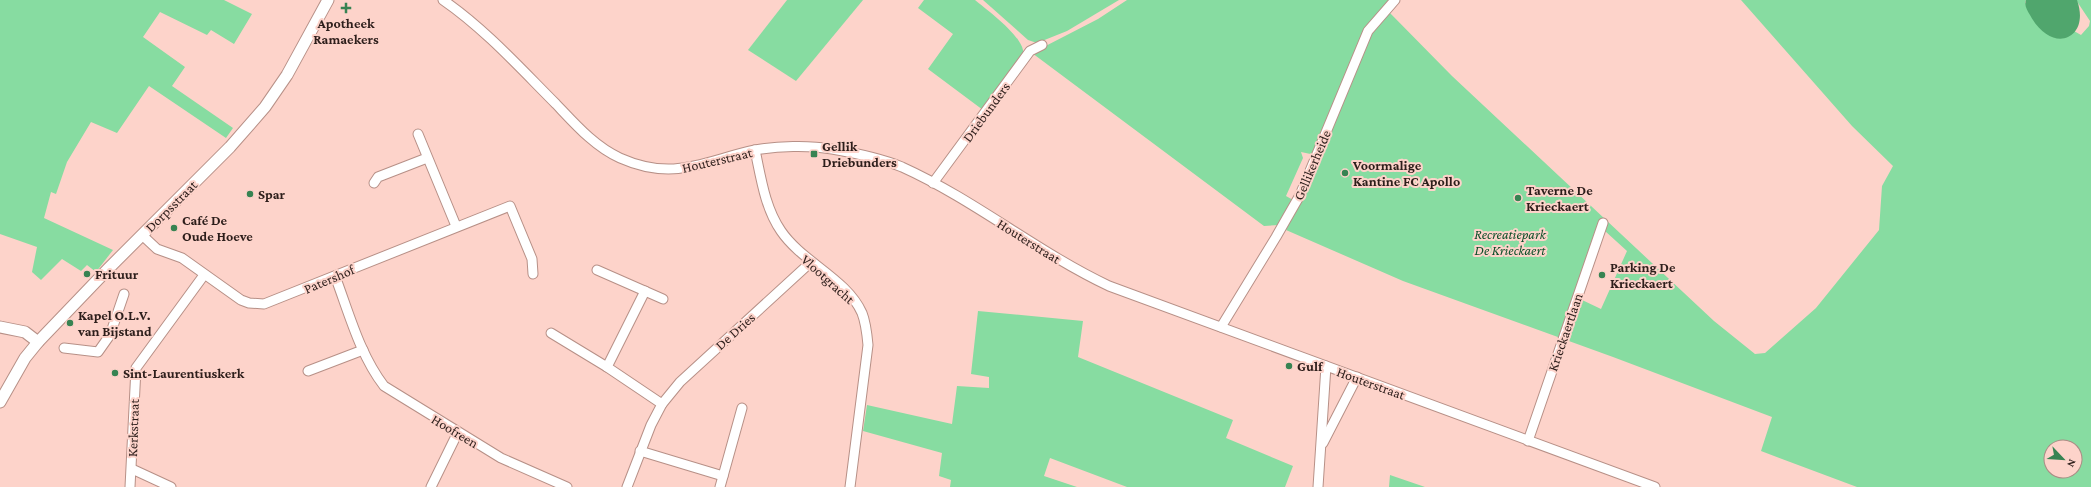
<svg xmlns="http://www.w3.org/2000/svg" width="2091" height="487" font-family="'Crimson Pro',serif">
  <rect width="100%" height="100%" fill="#fdd3ca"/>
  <g fill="#87dca1" fill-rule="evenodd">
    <polygon points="0,0 224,0 252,14 234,44 211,30 207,35 160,12 143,37 185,67 172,86 233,128 226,138 149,86 117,133 91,122 67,162 56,194 51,192 44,218 113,250 96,272 87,265 81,271 62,259 41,280 32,272 37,247 0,234"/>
    <polygon points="787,0 863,0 796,81 748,50"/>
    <path d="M924,0h51c12,10 52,39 48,55l-40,55 -55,-41 25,-35 -35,-26z"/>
    <polygon points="983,0 1119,0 1067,31 1037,43 1028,40"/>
    <path d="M1127,0h272l-10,12 63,64 262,245 41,33 10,-1 51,-45 63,-78 3,-44 11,-20 -41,-40 -111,-126h285l-1,3 56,32 8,-9 1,-5 -14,-21h15v487h-234l-96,-36 11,-34 -159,-60 -210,-76 -117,-51 34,-74 -19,-4 2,6 -17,38 7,4 -14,25 -15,1 -232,-173 66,-34zM1605,231l22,20 -26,58 -21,-10zM2051,447h24v24h-24z"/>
    <polygon points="978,311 1083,321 1078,357 1233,420 1226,438 1293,466 1285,487 1127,487 1050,458 1044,476 1077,487 950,487 951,480 939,476 942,453 863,431 867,405 952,424 957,386 989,388 989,377 971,374"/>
    <polygon points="1390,475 1425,487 1389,487"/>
  </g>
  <path fill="#50a66d" d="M2026,0h51c14,39 -25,56 -47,15 -3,-5 -6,-10 -4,-15z"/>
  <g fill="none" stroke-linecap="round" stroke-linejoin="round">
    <defs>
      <g id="minor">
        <path d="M443,0c42,29 77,68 113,104 19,20 39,43 64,54 54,24 84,3 135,-8 23,-4 53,-5 77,-1 23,4 48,9 70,18 73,33 135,85 207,119l546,201"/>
        <polyline points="418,134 456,226"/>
        <path d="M755,150c6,28 10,58 26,81 21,31 66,48 81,82 4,10 5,21 6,32l-18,142"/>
        <polyline points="374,183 378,177 427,158"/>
        <polyline points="933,183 1030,51 1042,45"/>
        <polyline points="142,235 157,249 182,258 241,300 249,303 264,304 510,206 532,259 533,274"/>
        <polyline points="597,270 663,299"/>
        <path d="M335,276c14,37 25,79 49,110l117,72 66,29"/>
        <polyline points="1221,327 1276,237 1300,195 1368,31 1395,0"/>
        <polyline points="551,333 607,367 662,404"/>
        <polyline points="64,348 98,352 110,335 124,294"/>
        <polyline points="607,367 645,291"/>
        <polyline points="308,371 363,350"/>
        <polyline points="1528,441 1603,223"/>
        <polyline points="1323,443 1357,377"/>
        <polyline points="640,451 723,476"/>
        <polyline points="132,469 171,487"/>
        <polyline points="130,487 136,368 204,275"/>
        <polyline points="431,487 458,432"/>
        <polyline points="627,487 651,425 662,404 680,382 811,262"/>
        <polyline points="720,487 742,408"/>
        <polyline points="1318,487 1326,366"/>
      </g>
      <g id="tertiary">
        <polyline points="0,327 25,332 38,342"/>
        <polyline points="0,402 25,358 38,342 108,269 230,147 265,107 287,75 328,0"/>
      </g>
    </defs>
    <use href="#minor" stroke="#b79087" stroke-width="11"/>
    <use href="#tertiary" stroke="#b79087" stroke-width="13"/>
    <use href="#minor" stroke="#fff" stroke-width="9"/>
    <use href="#tertiary" stroke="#fff" stroke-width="11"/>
  </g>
  <g fill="#378352" stroke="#fdd3ca" stroke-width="1.5">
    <path d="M344 2h4v4h4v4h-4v4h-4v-4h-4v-4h4z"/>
    <rect x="810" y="150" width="8" height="8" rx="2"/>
    <circle cx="1345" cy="173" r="4"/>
    <circle cx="250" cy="194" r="4"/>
    <circle cx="1518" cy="198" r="4"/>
    <circle cx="174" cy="228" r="4"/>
    <circle cx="87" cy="274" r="4"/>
    <circle cx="1602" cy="275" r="4"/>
    <circle cx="70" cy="323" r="4"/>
    <circle cx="1289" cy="366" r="4"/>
    <circle cx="115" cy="373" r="4"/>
  </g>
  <g text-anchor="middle" stroke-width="4" stroke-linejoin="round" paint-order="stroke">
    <g font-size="14" font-weight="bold" fill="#2d1e1b" stroke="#fdd3ca" text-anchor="start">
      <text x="346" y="28" text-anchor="middle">Apotheek<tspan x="346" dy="16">Ramaekers</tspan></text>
      <text x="822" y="151">Gellik<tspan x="822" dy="16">Driebunders</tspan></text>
      <text x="1353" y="170">Voormalige<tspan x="1353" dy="16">Kantine FC Apollo</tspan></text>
      <text x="1526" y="195">Taverne De<tspan x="1526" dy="16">Krieckaert</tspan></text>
      <text x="258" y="199">Spar</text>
      <text x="182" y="225">Café De<tspan x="182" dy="16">Oude Hoeve</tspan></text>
      <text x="1610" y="272">Parking De<tspan x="1610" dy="16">Krieckaert</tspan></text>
      <text x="95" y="279">Frituur</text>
      <text x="78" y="320">Kapel O.L.V.<tspan x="78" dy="16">van Bijstand</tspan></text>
      <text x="1297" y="371">Gulf</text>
      <text x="123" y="378">Sint-Laurentiuskerk</text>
    </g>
    <g font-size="14" fill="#2d1e1b" stroke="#fdd3ca">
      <text transform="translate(986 112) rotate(-54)" y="5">Driebunders</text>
      <text transform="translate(717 160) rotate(-13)" y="5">Houterstraat</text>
      <text transform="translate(1312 165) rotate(-67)" y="5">Gellikerheide</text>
      <text transform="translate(171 206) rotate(-45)" y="5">Dorpsstraat</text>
      <text transform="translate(1029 241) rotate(32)" y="5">Houterstraat</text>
      <text transform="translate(329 279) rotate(-23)" y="5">Patershof</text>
      <text transform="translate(828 279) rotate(42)" y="5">Vlootgracht</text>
      <text transform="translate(735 331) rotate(-42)" y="5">De Dries</text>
      <text transform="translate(1565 332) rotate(-71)" y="5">Krieckaertlaan</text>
      <text transform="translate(1371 383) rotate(20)" y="5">Houterstraat</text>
      <text transform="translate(133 428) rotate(-88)" y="5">Kerkstraat</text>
      <text transform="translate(455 431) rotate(31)" y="5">Hoofreen</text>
    </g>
    <g font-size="14" font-style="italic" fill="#0c4e29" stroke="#fdd3ca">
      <text x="1510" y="239">Recreatiepark<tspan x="1510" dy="16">De Krieckaert</tspan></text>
    </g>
  </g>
  <g transform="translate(2063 459) rotate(115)"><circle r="19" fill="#fdd3ca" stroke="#aa8b84"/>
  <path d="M0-3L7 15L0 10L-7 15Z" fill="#378352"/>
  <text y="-6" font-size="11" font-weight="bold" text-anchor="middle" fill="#2d1e1b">N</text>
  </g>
</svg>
